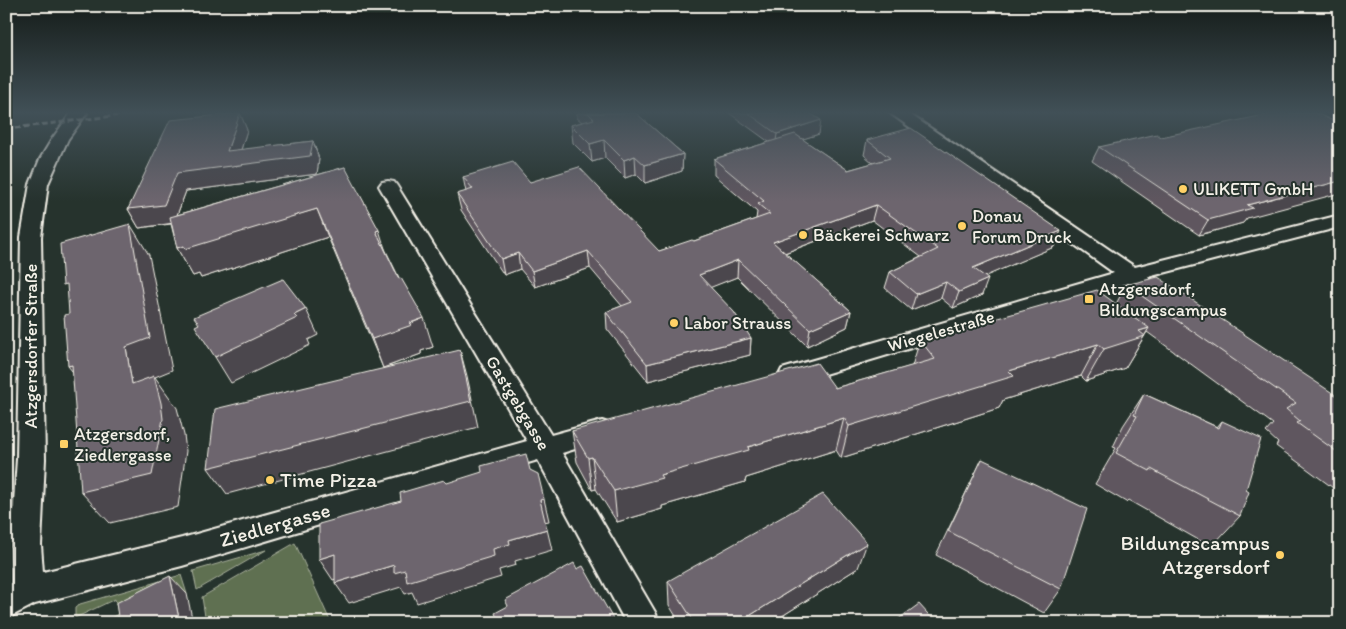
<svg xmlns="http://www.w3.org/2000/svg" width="1346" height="629" font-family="Itim,sans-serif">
  <rect width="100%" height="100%" fill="#26332d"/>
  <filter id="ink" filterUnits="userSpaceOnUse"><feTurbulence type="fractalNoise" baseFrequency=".02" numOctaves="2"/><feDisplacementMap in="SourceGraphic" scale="10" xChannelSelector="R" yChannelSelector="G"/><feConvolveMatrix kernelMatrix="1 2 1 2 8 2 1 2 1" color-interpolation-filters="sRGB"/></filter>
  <g filter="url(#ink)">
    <g fill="#5e6f51" stroke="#a9b09c">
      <polygon points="295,543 331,623 206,623 202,597"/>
      <polygon points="266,550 197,590 193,571"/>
      <polygon points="181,575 187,594 135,620 135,623 102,623 118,614 115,599 75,618 75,608 80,604"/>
    </g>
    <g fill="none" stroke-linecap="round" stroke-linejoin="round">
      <defs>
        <g id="minor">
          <polygon points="71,113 87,113 68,139 48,184 41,237 45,459 41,545 43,572 182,538 527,441 379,186 382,182 388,181 394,182 397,186 551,435 602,421 611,424 615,431 611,438 562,453 655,612 660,623 626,623 538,460 182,566 35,604 6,619 6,586 12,583 11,545 17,459 21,237 30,184 40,159 52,139"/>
          <polygon points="890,113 908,113 1135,267 1340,215 1340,227 1148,277 1150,280 1147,285 1139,287 1128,283 791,384 782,381 779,375 782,369 1114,273"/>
        </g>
      </defs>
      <use href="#minor" stroke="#f4f1e8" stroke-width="4"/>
      <use href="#minor" fill="#26332d" fill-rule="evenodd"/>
      <polyline stroke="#f4f1e8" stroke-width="3" stroke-dasharray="6 3" stroke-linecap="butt" points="6,129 136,113"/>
    </g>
    <g fill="#5e575f" stroke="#f4f1e8">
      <polygon points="240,113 247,130 241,150 313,141 319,159 317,174 186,191 177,215 345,167 433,347 421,351 421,354 383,368 328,237 201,278 199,274 193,276 177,248 171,224 139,228 128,209"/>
      <polygon points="577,113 636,113 683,154 682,171 645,183 636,174 625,178 605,158 592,162 573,143 571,125 582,122 577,118"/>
      <polygon points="729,113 810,113 819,134 802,139 848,170 873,163 864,155 867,140 1054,247 985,276 982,295 953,308 941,298 911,310 885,288 890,272 921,257 872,220 785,253 851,311 847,327 807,346 737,277 710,287 751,338 750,355 648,381 607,329 606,312 622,306 590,268 535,287 520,269 504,275 461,210 457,194 466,192 463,177 530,182 659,251 694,241 756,219 757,212 714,175 714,159 769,142"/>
      <polygon points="1099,147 1247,218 1243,223 1199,235 1092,161"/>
      <polygon points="1340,243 1340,257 1332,252"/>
      <polygon points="1126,285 1340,398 1340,493 1276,446 1278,443 1266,432 1273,424 1147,332 1125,368 1086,381 1081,376 1003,400 999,408 841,458 836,450 746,478 745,482 662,506 662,509 617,522 596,489 592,490 577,462 572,431 835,388 912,366 920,340 1116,304"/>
      <polygon points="1144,394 1217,427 1222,421 1246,490 1240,516 1211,547 1128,500 1126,502 1095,484 1116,448 1113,447 1123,426"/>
      <polygon points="982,459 1061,589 1044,613 936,555"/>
      <polygon points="858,568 771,623 680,623 669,605 668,581"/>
    </g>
    <g fill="#4c474d" stroke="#f4f1e8">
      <polygon points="240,113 247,130 236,166 313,141 319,159 317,174 186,191 174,223 139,228 128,209 177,173 227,151"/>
      <polygon points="821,120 819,134 775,148 777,134"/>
      <polygon points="604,140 605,158 592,162 590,144"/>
      <polygon points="683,154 682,171 645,183 645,165"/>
      <polygon points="635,156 636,174 625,178 624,160"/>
      <polygon points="1340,181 1340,193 1247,218 1243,223 1199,235 1208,220 1247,205"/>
      <polygon points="876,205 872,220 771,258 773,242"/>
      <polygon points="317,209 328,237 201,278 199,274 193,276 177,248"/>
      <polygon points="130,224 149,255 172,370 155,377 177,408 184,435 186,451 178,507 110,523 81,492 132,384 126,347"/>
      <polygon points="379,230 388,258 376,231"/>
      <polygon points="1061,231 1054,247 967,284 973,268"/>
      <polygon points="588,251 590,268 535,287 532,271"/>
      <polygon points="518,253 520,269 504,275 501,259"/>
      <polygon points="738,260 737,277 699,292 699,275"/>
      <polygon points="988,279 982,295 953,308 959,292"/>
      <polygon points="946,282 941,298 911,310 916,294"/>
      <polygon points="306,309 318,335 308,340 310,345 231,383 215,357 294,315"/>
      <polygon points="851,311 847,327 807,346 810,329"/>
      <polygon points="424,318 433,347 421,351 421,354 383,368 372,339"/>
      <polygon points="1149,328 1125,368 1086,381 1104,349 1139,331"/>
      <polygon points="751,338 750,355 648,381 647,364"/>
      <polygon points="1098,344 1081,376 1003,400 999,408 841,458 849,426 1009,371"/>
      <polygon points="460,350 467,376 478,427 227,494 208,468"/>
      <polygon points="72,365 94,398 68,366"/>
      <polygon points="844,418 836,450 746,478 745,482 662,506 662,509 617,522 614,491 660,475 748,447"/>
      <polygon points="592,457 596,489 592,490 588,458"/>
      <polygon points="544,499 549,521 544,522 540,500"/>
      <polygon points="547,529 552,550 515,561 516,565 499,570 501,577 417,603 412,592 405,594 401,587 349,603 335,583 394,565 405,570"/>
      <polygon points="867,543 858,568 771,623 738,623"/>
      <polygon points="335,554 348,575 333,580 319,559"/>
      <polygon points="170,576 187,594 193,623 180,623"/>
    </g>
    <g fill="#6d656e" stroke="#f4f1e8">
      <polygon points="240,113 227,151 313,141 310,156 177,173 164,205 128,209 170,120"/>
      <polygon points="588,113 636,113 683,154 645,165 635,156 624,160 604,140 590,144 571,125 594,119"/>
      <polygon points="748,113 810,113 821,120 777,134"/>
      <polygon points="1273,113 1316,113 1340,124 1340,181 1247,205 1253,208 1208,220 1099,147 1157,134 1161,137"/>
      <polygon points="911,128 1061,231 973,268 988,279 959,292 946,282 916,294 890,272 938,249 876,205 773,242 851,311 810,329 738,260 699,275 734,312 751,338 647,364 606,312 632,302 588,251 532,271 518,253 501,259 457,194 473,189 463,177 513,162 530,182 579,167 659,251 692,240 694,241 770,214 758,204 764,201 714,159 795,134 848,170 890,158 867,140"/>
      <polygon points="345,167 379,230 376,231 399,279 401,278 424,318 410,323 412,325 372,339 317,209 185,249 184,246 177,248 170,217"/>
      <polygon points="130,224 150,338 126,347 132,384 154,376 161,403 163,419 152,475 81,492 72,365 68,366 64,315 69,314 67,284 63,285 60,244"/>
      <polygon points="1158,277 1340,398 1340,454 1297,423 1300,421 1286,409 1296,403 1126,285"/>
      <polygon points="283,279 306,309 294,315 297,318 215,357 195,326 199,324 194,317"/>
      <polygon points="1097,290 1149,328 1139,331 1145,336 1104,349 1098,344 1009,371 1014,376 849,426 844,418 748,447 749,450 660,475 662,478 614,491 592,457 588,458 572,431 817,363 835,388 935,359 920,340"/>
      <polygon points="460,350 471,401 208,468 215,409"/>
      <polygon points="1144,394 1219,428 1222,421 1261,439 1246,490 1249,492 1240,516 1151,469 1150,471 1116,453 1137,416 1134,415"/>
      <polygon points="526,454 530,470 538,474 544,499 540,500 547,529 509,540 510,544 493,549 494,556 407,582 405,570 394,573 394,565 335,583 335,554 319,559 319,524 401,501 400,493 444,480 447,483 482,472 481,466"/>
      <polygon points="982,459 1087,509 1061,589 948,531"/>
      <polygon points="823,494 867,543 738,623 695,623 668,581"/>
      <polygon points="574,563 577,569 583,566 613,619 609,621 610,623 499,623 495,613 508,606 505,600"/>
      <polygon points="170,576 180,623 119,623 116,603"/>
      <polygon points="919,604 936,623 893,623"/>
    </g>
  </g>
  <linearGradient id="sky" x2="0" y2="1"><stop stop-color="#151c19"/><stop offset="0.56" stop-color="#415057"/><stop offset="1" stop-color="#415057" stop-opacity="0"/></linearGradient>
  <rect width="1346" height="201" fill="url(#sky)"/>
  <g fill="#ffd166" stroke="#26332d" stroke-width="2">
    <circle cx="1183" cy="189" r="5"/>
    <circle cx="962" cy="226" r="5"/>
    <circle cx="803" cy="235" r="5"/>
    <rect x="1084" y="294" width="10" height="10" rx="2.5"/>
    <circle cx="674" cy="323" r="5"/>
    <rect x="59" y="439" width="10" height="10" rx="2.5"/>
    <circle cx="270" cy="480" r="5"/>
    <circle cx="1280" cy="555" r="5"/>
  </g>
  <g text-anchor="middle" stroke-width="4" stroke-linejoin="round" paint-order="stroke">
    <g font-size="18" fill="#f4f1e8" stroke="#26332d" text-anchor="start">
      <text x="1193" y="195">ULIKETT GmbH</text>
      <text x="972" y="222">Donau<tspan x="972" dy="21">Forum Druck</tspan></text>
      <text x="813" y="241">Bäckerei Schwarz</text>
      <text x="1099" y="295">Atzgersdorf,<tspan x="1099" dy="21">Bildungscampus</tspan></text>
      <text x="684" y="329">Labor Strauss</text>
      <text x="74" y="440">Atzgersdorf,<tspan x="74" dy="21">Ziedlergasse</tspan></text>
    </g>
    <g font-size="18" fill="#f4f1e8" stroke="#26332d">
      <text transform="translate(941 331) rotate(-16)" y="6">Wiegelestraße</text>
      <text transform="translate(31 346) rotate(-90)" y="6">Atzgersdorfer Straße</text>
      <text transform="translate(518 403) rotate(59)" y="6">Gastgebgasse</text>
    </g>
    <g font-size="21" fill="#f4f1e8" stroke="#26332d" text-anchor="start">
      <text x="280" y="487">Time Pizza</text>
      <text x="1270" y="550" text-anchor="end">Bildungscampus<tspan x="1270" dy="24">Atzgersdorf</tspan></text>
    </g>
    <g font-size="21" fill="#f4f1e8" stroke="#26332d">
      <text transform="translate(275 525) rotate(-16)" y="7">Ziedlergasse</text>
    </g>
  </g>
  <rect width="1346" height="629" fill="none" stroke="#26332d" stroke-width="25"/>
  <rect x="12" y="12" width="1321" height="604" fill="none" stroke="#f4f1e8" stroke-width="2" filter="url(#ink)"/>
</svg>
